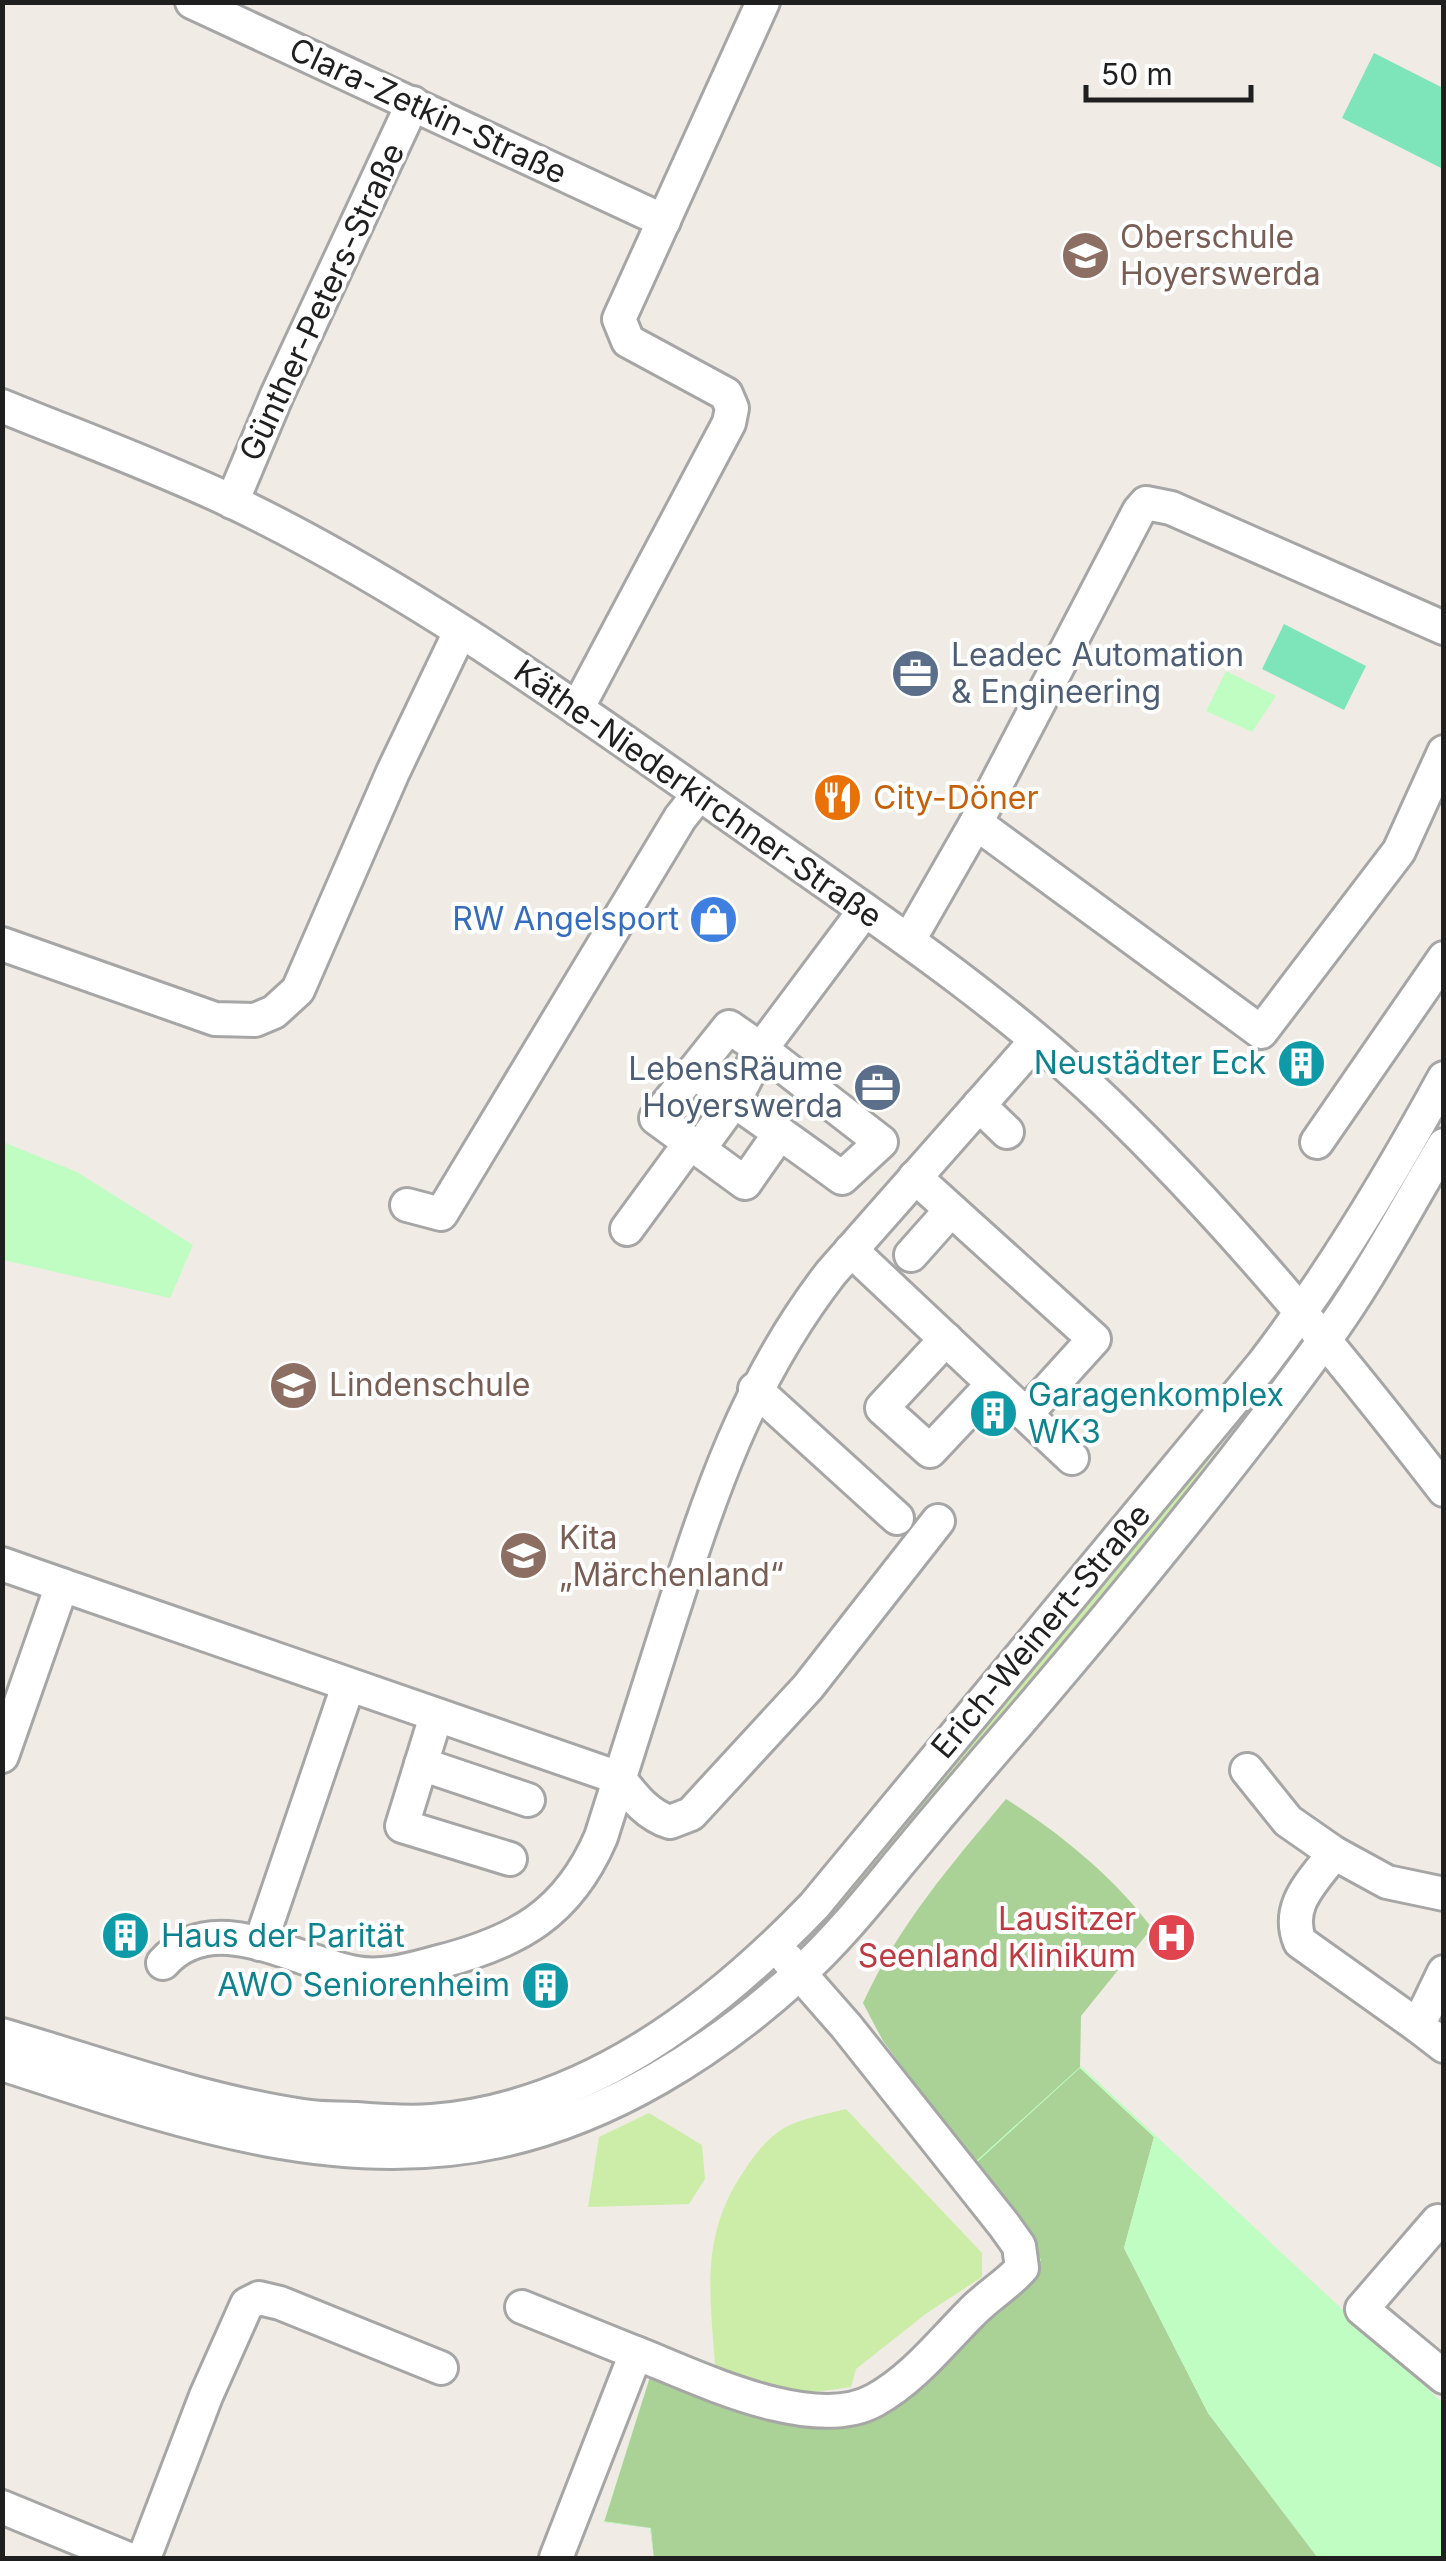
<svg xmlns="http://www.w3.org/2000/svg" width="1446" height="2561" font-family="Inter,sans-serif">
  <rect width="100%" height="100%" fill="#f0ece5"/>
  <g fill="#cceda8">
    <polygon points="1218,1437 1223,1441 1114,1589 829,1921 823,1917"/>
    <path d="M846,2109l136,144v24l-55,36 -71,56 -5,18 -42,6 -38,-6 -56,-22c-5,-72 -15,-130 29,-194 10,-16 25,-35 42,-44 17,-9 41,-13 60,-18z"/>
    <polygon points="649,2113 702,2145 705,2179 689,2204 588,2207 599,2137"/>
  </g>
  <path fill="#aad297" d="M1006,1799c54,34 108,78 146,129l-71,88 -1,52 74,69 -30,111 84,165 110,145h-664l-4,-30 -46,-6 51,-161 189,52 197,-153 -65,-99 -2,2 -91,-122 -20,-38c36,-79 88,-138 143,-204z"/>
  <g fill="#bffdc2">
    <polygon points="1226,671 1276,696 1252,732 1206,711"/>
    <polygon points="3,1142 77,1172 193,1245 170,1298 3,1260"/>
    <path d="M1081,2066l362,337v155h-125l-110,-145 -84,-165 30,-111 -74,-69 -104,95 65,97c-22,18 -48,32 -68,51 -32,30 -85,100 -132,102 -40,2 -82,-15 -120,-26l-65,-26h-1l-51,160 47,7 3,30 -4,-30 -46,-6 51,-161 66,26 62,19 61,7 31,-13 40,-29 60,-63 65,-48 -66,-97z"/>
  </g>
  <g fill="#7ee4b9">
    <polygon points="1374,53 1443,88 1443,169 1342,118"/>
    <polygon points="1284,624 1366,666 1344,710 1262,669"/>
  </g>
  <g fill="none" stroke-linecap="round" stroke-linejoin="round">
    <defs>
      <g id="minor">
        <polyline points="192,2 664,221"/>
        <path d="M2,406c76,31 155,60 229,95 190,91 362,219 534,339 117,82 238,163 342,263 123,119 232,251 337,387"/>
        <polyline points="232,502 277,395 413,103"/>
        <polyline points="577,709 729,423 732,408 726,394 628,341 619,319 763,2"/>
        <polyline points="976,823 1261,1032 1399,851 1444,752"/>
        <polyline points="909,940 976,823 1139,511 1146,503 1171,508 1444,628"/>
        <polyline points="2,944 215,1019 255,1020 274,1012 298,990 393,772 460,632"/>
        <polyline points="693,1072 656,1118 745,1183 780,1133"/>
        <polyline points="979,1105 1007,1132"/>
        <polyline points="1317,1142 1444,958"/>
        <path d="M699,1149l35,-48 27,-52 -32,-22 -36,45c50,35 100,70 149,106l39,-36 -120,-93 104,-139"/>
        <polyline points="915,1177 1094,1339 1026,1414"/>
        <polyline points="407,1205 441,1214 443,1211 680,818 699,794"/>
        <polyline points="627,1229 690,1143"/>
        <polyline points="851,1250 1072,1458"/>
        <polyline points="911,1255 951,1210"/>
        <polyline points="946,1339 882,1408 930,1451 993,1384"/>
        <polyline points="755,1389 897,1518"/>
        <polyline points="2,1564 62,1585 2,1756"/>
        <path d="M62,1585l557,193c14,18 28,37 51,44l21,-8 117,-127 130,-166"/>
        <polyline points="436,1716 402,1826 510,1859"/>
        <polyline points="421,1764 528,1800"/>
        <polyline points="1247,1770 1288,1821 1334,1853 1387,1882 1444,1894"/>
        <path d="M1334,1853c-21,29 -49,52 -34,89l118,84"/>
        <polyline points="260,1944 348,1686"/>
        <path d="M163,1963c51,-57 132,-1 193,10 28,5 56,-4 83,-11 78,-20 129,-48 162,-125 22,-70 45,-141 67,-211 42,-131 78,-243 163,-353l204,-231"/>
        <polyline points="1444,1972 1418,2026 1444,2046"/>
        <path d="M2,2035c99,29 199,66 301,81 17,3 35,2 53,3 25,2 50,4 76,2 153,-12 280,-109 382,-215l449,-542c69,-90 127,-187 181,-286"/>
        <path d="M2,2064c159,51 328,114 497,77 112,-24 214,-89 298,-165 38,-34 71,-75 103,-114 39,-47 78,-93 118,-139 106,-124 210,-250 306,-382 45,-61 81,-131 120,-196"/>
        <polyline points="1444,2225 1438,2221 1362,2309 1444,2377"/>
        <polyline points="522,2307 636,2353"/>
        <polyline points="2,2507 126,2558"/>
        <polyline points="144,2558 206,2396 247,2304 259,2298 280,2303 441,2368"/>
        <path d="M556,2558l80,-205c61,24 177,82 239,47 38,-21 66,-57 96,-87 16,-17 36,-28 51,-45l-3,-22 -15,-21 -158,-199 -58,-66"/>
      </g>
    </defs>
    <use href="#minor" stroke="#a6a6a6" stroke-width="38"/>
    <use href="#minor" stroke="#fff" stroke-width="32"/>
  </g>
  <defs>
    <symbol id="school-disc" viewBox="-11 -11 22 22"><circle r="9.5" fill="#8d6e63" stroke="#fff"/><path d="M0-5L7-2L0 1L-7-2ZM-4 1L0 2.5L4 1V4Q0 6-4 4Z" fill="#fff"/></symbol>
    <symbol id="office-disc" viewBox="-11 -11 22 22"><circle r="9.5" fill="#5c6f8a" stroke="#fff"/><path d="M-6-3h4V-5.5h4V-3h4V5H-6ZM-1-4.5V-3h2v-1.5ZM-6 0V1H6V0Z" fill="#fff"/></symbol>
    <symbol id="restaurant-disc" viewBox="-11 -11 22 22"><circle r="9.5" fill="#e8710a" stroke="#fff"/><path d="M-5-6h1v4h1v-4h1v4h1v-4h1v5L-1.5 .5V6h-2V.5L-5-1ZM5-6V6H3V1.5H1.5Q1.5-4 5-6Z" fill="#fff"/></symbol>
    <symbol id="shop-disc" viewBox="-11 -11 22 22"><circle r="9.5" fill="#3f7fe0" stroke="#fff"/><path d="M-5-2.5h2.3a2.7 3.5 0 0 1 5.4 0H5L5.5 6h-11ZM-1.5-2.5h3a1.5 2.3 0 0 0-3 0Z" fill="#fff"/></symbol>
    <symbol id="building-disc" viewBox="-11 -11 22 22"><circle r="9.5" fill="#0f9aa8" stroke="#fff"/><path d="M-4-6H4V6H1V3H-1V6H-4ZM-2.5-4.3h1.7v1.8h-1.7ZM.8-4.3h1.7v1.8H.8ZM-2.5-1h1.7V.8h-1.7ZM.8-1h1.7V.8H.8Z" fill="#fff"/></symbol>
    <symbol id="hospital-disc" viewBox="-11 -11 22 22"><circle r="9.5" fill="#e0444e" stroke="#fff"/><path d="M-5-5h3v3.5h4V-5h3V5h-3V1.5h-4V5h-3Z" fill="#fff"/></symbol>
  </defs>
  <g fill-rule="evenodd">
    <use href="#school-disc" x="1058" y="228" width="55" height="55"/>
    <use href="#office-disc" x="888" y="646" width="55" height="55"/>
    <use href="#restaurant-disc" x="810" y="770" width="55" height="55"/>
    <use href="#shop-disc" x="686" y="892" width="55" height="55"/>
    <use href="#building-disc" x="1274" y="1036" width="55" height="55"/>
    <use href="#office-disc" x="850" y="1060" width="55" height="55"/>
    <use href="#school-disc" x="266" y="1358" width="55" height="55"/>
    <use href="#building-disc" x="966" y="1386" width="55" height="55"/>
    <use href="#school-disc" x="496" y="1528" width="55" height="55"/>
    <use href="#building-disc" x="98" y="1908" width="55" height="55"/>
    <use href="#hospital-disc" x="1144" y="1910" width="55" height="55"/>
    <use href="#building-disc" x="518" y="1958" width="55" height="55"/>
  </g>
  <g text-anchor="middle" stroke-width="8" stroke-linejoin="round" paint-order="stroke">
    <g font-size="32" fill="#1f1f1f" stroke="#fff">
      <text transform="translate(428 111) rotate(25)" y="11">Clara-Zetkin-Straße</text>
      <text transform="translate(322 302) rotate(-65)" y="11">Günther-Peters-Straße</text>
      <text transform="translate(698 794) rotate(35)" y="11">Käthe-Niederkirchner-Straße</text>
      <text transform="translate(1041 1631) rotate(-50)" y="11">Erich-Weinert-Straße</text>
    </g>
    <g font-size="32" fill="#785e54" stroke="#fff" text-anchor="start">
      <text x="1120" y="248">Oberschule<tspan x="1120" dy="37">Hoyerswerda</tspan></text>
      <text x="329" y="1396">Lindenschule</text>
      <text x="559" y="1549">Kita<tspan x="559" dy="37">„Märchenland“</tspan></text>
    </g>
    <g font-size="32" fill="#4e5e75" stroke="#fff" text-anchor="start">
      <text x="951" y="666">Leadec Automation<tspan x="951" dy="37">&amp; Engineering</tspan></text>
      <text x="843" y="1080" text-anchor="end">LebensRäume<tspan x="843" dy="37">Hoyerswerda</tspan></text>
    </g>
    <g font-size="32" fill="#c56008" stroke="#fff" text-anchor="start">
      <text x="873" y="809">City-Döner</text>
    </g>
    <g font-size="32" fill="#366cbe" stroke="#fff" text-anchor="end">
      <text x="679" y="930">RW Angelsport</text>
    </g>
    <g font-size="32" fill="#0d838f" stroke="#fff" text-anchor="end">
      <text x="1266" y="1074">Neustädter Eck</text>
      <text x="1028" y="1406" text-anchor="start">Garagenkomplex<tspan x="1028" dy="37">WK3</tspan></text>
      <text x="161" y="1947" text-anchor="start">Haus der Parität</text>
      <text x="510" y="1996">AWO Seniorenheim</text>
    </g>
    <g font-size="32" fill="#be3a42" stroke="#fff" text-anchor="end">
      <text x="1136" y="1930">Lausitzer<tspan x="1136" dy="37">Seenland Klinikum</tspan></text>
    </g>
  </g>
  <rect width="1446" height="2561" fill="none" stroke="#1f1f1f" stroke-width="10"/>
  <path d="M1086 85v15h165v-15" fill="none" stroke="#1f1f1f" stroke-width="5"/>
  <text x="1101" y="85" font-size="30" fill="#1f1f1f" stroke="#ffffff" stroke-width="8" paint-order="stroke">50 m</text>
</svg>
